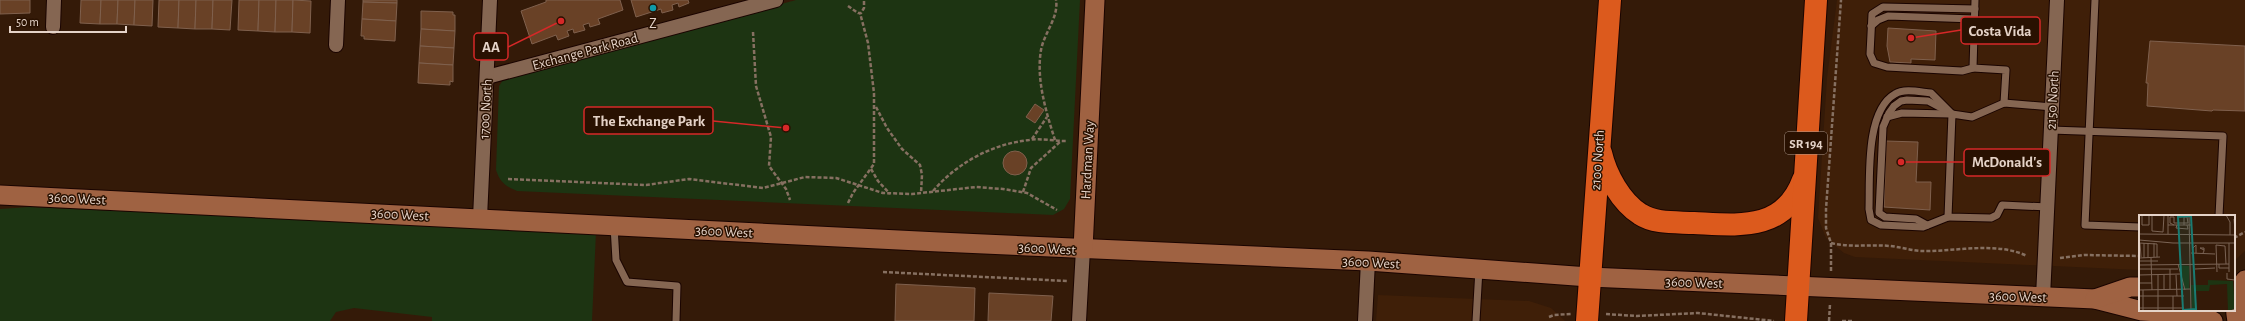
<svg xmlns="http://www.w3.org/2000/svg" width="2245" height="321" font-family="'Alegreya Sans',sans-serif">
  <rect width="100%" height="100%" fill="#341a08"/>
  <g fill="#3f1f08">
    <polygon points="1837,0 2245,0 2245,251 2234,261 2234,216 2140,216 2140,270 1855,257 1844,253 1826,238 1818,218 1827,78"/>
    <polygon points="1378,295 1529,301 1551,308 1565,321 1376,321"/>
  </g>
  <g fill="#1d3412">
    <path d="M796,0h284l-10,199 -6,10 -11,6 -536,-24c-12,-5 -17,-9 -21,-21l3,-84 6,-9 24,-4z"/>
    <polygon points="29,207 596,232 592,321 432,321 432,317 354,308 336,312 330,321 0,321 0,209"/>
  </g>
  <g fill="#694126" stroke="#7f604d">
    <polygon points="0,0 30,0 30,13 0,14"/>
    <polygon points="81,0 101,0 100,24 80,23"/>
    <polygon points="101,0 118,0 117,24 100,24"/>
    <polygon points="118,0 135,0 134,25 117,24"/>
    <polygon points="135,0 153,0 152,26 134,25"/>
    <polygon points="159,0 179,0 178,28 158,27"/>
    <polygon points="179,0 196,0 195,29 178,28"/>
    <polygon points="196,0 213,0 212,29 195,29"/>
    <polygon points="213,0 232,0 230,30 212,29"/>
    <polygon points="239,0 259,0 258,31 238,30"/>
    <polygon points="259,0 276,0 275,32 258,31"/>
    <polygon points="276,0 293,0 292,32 275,32"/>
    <polygon points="293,0 311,1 310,33 292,32"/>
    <polygon points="363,0 397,0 397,3 363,2"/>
    <polygon points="546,0 620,0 623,10 598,19 600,24 590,27 589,23 583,25 585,30 574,33 573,29 567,31 569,36 558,40 556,35 532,44 521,11 546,2"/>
    <polygon points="631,0 688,0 689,3 679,7 678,3 672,5 673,10 662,13 661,9 636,17"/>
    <polygon points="363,2 397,3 396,21 362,19"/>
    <polygon points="421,11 453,12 453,15 455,15 455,31 421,29"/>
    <polygon points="362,19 396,21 395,41 364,39 364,36 361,36"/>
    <polygon points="1888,28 1936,31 1935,60 1911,59 1911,63 1890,62 1887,46"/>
    <polygon points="421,29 455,31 454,48 420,46"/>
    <polygon points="2150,41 2245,46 2245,111 2213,110 2212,111 2147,106 2148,83 2146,83"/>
    <polygon points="420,46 454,48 453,65 419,63"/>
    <polygon points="419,63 453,65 453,82 450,81 450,85 418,83"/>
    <polygon points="1035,104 1044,110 1035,123 1026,117"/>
    <polygon points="1886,141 1918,142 1916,182 1931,182 1930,210 1884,207"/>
    <circle cx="1015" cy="163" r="12"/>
    <polygon points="896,284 975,288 974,321 895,321"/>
    <polygon points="989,293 1053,296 1051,321 988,321"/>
  </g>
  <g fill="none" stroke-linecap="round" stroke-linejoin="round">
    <defs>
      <g id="lane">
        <polyline points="1975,0 1973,68 2006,70 2004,103"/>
        <polyline points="2095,0 2085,225 2140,227"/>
        <polyline points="1871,26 1878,20 1888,16 1974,19"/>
        <polyline points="1973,68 1962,71 1887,67 1874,63 1870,54 1872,14 1883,7 1975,9"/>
        <polyline points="1887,117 1902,113 1950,114"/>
        <polyline points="2051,130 2223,136 2219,216"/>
        <polyline points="2048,207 2002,205 1997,215 1991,218 1948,217 1952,114 1972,117 2004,103 2052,107"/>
        <path d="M1948,217l-25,10 -42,-2 -10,-5 -2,-11c1,-31 -4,-98 26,-115 9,-6 25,-2 36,-1l21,21"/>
        <polyline points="1927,225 1916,219 1885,217 1879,213 1883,127 1889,113 1894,106 1901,101 1907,100 1928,101 1945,110"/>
        <polyline points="614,226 616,260 627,282 677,286 676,321"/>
        <polyline points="1476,321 1479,269"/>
      </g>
      <g id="street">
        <polyline points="53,27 54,0"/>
        <polyline points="336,45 338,0"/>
        <polyline points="487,77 776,0"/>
        <polyline points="480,218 490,0"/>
        <polyline points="2043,297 2057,0"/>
        <polyline points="1079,321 1083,249"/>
        <polyline points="1365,321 1368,261"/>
      </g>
      <g id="secondary">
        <polyline points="0,195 939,242 1368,261 1589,277 2095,299 2142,311 2195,314 2213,321"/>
        <polyline points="1083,249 1095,0"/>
        <polyline points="2095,299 2130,287 2140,287"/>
        <path d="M2237,321c-3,-15 -2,-29 8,-41"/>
      </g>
      <g id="highway">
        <path d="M1601,153c5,22 20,49 39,61 15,10 36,8 54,9 44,2 90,9 109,-43"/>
        <polyline points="1587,321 1610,0"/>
        <polyline points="1796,321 1816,0"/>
      </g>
    </defs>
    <use href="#lane" stroke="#1a0400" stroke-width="9"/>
    <use href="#street" stroke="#1a0400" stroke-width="16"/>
    <use href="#secondary" stroke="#1a0400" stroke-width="21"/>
    <use href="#highway" stroke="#1a0400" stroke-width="24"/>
    <g stroke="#867061" stroke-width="2.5" stroke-dasharray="4 2" stroke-linecap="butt">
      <polyline points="848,6 858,13 861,13 864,8 864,1"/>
      <polyline points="753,32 756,86 771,137 769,166 786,189 790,200"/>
      <polyline points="876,107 887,128 902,149 920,165 922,175 921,193"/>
      <polyline points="1032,139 1047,117"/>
      <path d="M1055,140c-9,-28 -19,-61 -14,-90 3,-17 18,-33 15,-50"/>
      <polyline points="871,169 878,181 890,194"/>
      <polyline points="508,179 646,185 689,179 763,188 805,177 836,178 883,193 912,194 976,187 1003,189 1027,193 1057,210"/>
      <path d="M933,191c24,-28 59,-47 96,-51 12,-2 25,1 37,1"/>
      <polyline points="1023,192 1031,168 1061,141"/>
      <polyline points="848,203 853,193 874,164 874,93 868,43 860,13"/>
      <polyline points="2234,238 2245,232"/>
      <path d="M1831,243c20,5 39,1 59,3 10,1 20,4 30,5 34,1 76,-10 107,5"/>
      <polyline points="2060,258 2084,255 2140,256"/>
      <polyline points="1831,271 1831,243 1826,228 1826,209 1841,0"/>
      <polyline points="883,272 1067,281"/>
      <polyline points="1606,314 1637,316 1698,313 1774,321"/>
      <polyline points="1549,317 1554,315 1571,314"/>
      <polyline points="1829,321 1830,304"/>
      <polyline points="1842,321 1853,321"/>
    </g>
    <use href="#lane" stroke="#856652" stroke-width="7"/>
    <use href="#street" stroke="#856652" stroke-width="14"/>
    <use href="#secondary" stroke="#9f6242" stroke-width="19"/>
    <use href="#highway" stroke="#dc5a1d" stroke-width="22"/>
  </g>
  <circle fill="#0f9aa8" stroke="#291101" stroke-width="1.5" cx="653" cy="8" r="4"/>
  <g text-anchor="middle" stroke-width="3" stroke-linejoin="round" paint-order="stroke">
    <rect fill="#291101" stroke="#ad998c" stroke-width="1" x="1785" y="132" width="42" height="22" rx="3"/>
    <g font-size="13" font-weight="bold" fill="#e5d3c8">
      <text x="1806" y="148">SR 194</text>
    </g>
    <g font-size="14" fill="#e5d3c8" stroke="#291101">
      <text x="653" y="28">Z</text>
    </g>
    <g font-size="14" fill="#e5d3c8" stroke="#291101">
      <text transform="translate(585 51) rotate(-15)" y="5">Exchange Park Road</text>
      <text transform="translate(2052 100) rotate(-87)" y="5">2150 North</text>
      <text transform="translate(485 109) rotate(-87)" y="5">1700 North</text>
      <text transform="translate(1087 160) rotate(-87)" y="5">Hardman Way</text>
      <text transform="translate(1597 160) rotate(-86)" y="5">2100 North</text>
      <text transform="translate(77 198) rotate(3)" y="5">3600 West</text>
      <text transform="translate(400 214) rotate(3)" y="5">3600 West</text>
      <text transform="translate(724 231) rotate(3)" y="5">3600 West</text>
      <text transform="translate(1047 248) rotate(3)" y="5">3600 West</text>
      <text transform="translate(1371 262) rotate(3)" y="5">3600 West</text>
      <text transform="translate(1694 282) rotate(2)" y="5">3600 West</text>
      <text transform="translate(2018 296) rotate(2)" y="5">3600 West</text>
    </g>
  </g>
  <g transform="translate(2139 215)">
    <rect width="96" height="96" fill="#341a08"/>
    <path d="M39,50l11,1v23h-4zM69,65l25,1 2,28 -7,2 -1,-27 -17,1 -1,6h-14l1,20h-4l-1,-26h17z" fill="#1d3412"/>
    <path fill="none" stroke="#7b6455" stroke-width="1" d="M3,0v10h7v-10M12,0h21M13,0v16l11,1 1,-17M87,0l4,7v13M29,1v18M50,1l2,95M95,4l1,12M29,10h23M35,10l-4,-2v-6h4v6h14l-1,-6h-3v8M38,10l-1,3 12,1 -1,-4M0,19l96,1M0,25l34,3h62M0,28l18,1v13M1,28l1,14M5,28v15M9,28v15M15,28v14M90,28v29M54,33l3,-3v8M52,38l24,1M64,38l1,-2v-3h-4l4,2M0,43l21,-1M12,43l1,32M0,46h19M39,49l7,26M80,49v4h10M0,50l90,-1M0,54h39M31,54v20M56,54l20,-1M78,57l-1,-27 9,1 1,18M88,58v6l8,1M0,60l41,-1M19,60v36M25,60v15M37,60l1,21M0,68h13M0,75l52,-1M4,75v21M0,81h45M34,81v15M0,93h45M91,96l5,-2v-19"/>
    <path fill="#1a7b72" fill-opacity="0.15" stroke="#1a7b72" stroke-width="2" d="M52,1l5,93 -13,1 -5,-93z"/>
    <rect width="96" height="96" fill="none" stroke="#e5d3c8" stroke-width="2"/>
  </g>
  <path fill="none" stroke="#d62828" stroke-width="1.5" d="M1911 38L1961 30M561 21L508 47M786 128L713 121M1901 162L1964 162"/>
  <g fill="#d62828" stroke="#291101" stroke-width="1.5">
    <circle cx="1911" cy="38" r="4"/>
    <circle cx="561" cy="21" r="4"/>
    <circle cx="786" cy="128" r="4"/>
    <circle cx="1901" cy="162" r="4"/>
  </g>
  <g fill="#291101" stroke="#d62828" stroke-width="1.5">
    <rect x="1961" y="17" width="79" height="27" rx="4"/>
    <rect x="474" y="33" width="34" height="27" rx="4"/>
    <rect x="584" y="107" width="129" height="27" rx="4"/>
    <rect x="1964" y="149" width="86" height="27" rx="4"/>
  </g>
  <g font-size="15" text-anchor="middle" font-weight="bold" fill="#e5d3c8">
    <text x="2000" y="36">Costa Vida</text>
    <text x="491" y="52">AA</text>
    <text x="649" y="126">The Exchange Park</text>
    <text x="2007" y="167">McDonald's</text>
  </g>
  <path d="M10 26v6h116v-6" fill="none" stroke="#e5d3c8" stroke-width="2"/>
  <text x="16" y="26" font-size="12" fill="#e5d3c8" stroke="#291101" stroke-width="3" paint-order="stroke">50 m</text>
</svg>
